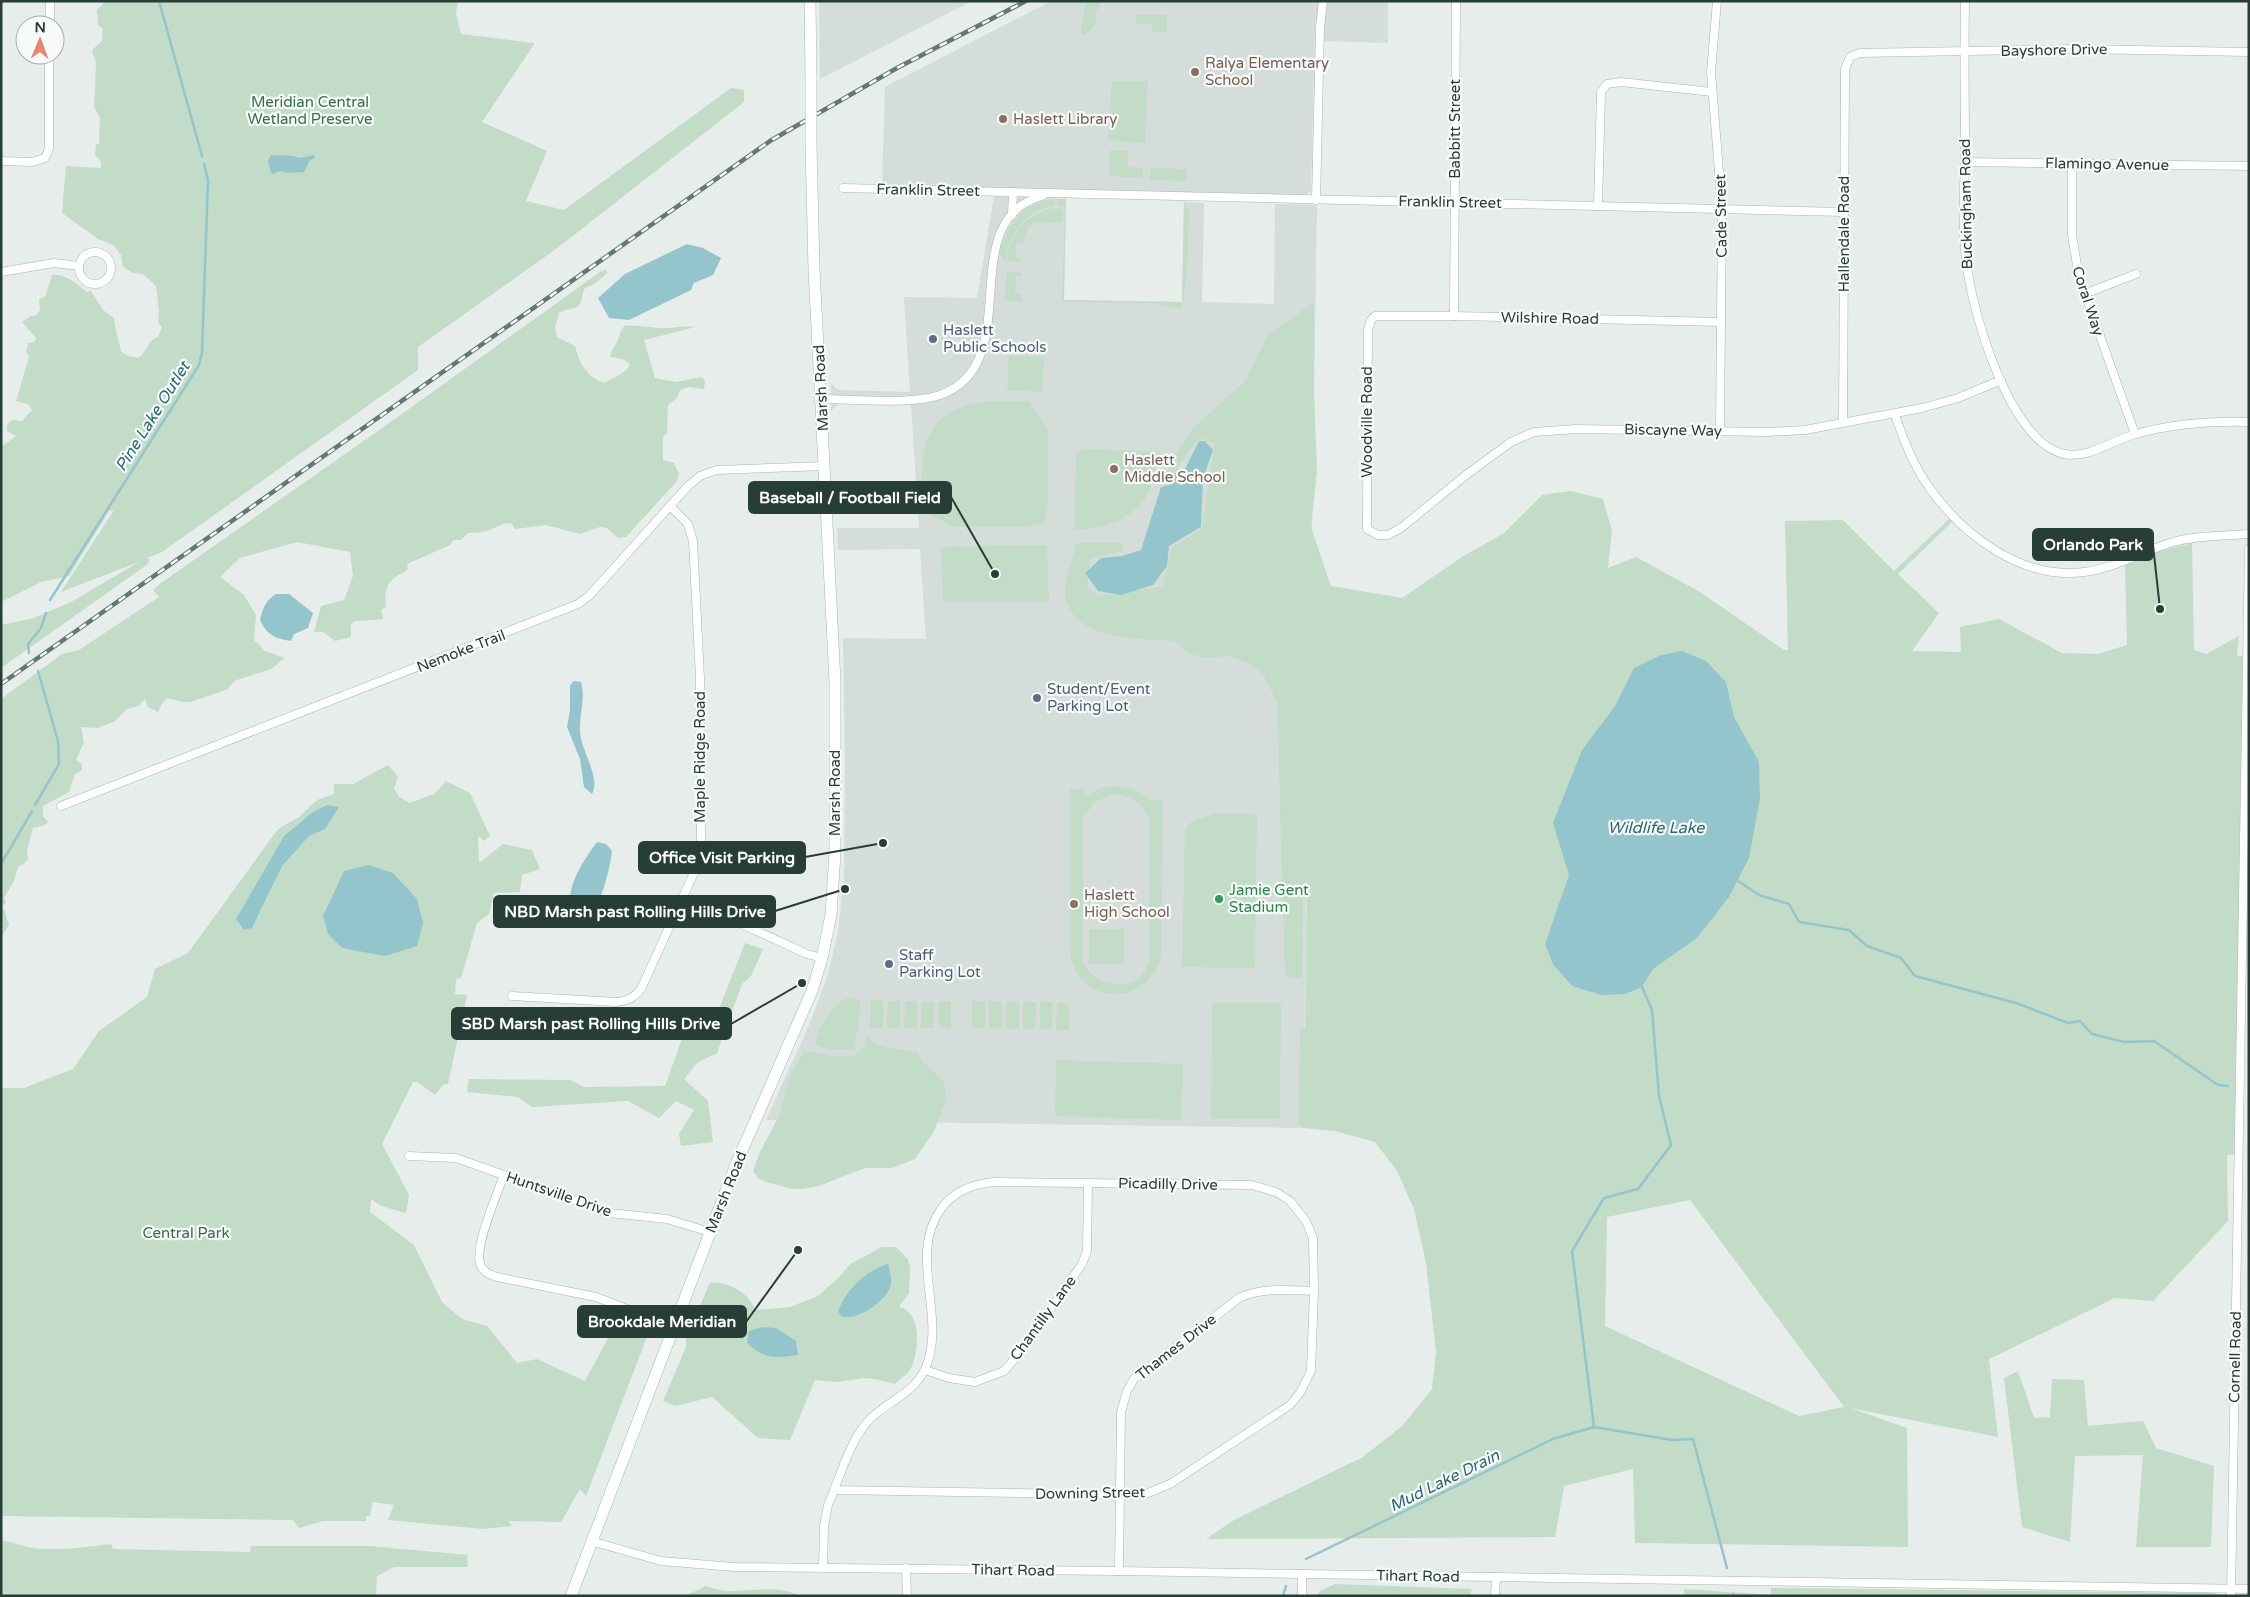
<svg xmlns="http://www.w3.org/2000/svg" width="2250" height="1597" font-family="'Varela Round',sans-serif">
  <rect width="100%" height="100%" fill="#e6edea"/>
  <g fill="#d4ddd9">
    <polygon points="819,1 972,1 820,79"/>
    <polygon points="1051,1 1320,1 1315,27 1311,191 1304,195 882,186 885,87"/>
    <polygon points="1326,1 1388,1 1388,43 1323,41"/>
    <polygon points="994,196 1066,199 1064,300 1182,302 1184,202 1204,203 1202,302 1274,304 1275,204 1317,205 1303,1128 766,1120 810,1023 828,974 838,932 844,876 845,758 843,638 926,639 920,549 838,550 837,528 919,528 911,405 839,403 831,411 831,383 838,390 910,392 904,297 977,298"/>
  </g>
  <g fill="#c2dcc8" fill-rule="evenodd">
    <path d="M106,1h352l-2,13 5,20 74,9 -53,79 65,29 -21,50 38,9 167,-122 13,2v12l-188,147 -138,98v23l-256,182 -15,6 3,2 -2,4 -147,104v-43l33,-7 37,-16 68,-40 -78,30 53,-82 -5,1 -40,65 -28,6 -40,20v-155l15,-11 -9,-5v-6l5,-5 10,1 10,-11 -4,-6 -12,-3 13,-44 -3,-5 2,-9 7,-1 1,-4 -14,-16 9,-6 6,-1 3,-5 -1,-11 6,-2 7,-22c14,-2 24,9 35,17l4,-1 12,19 11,8c1,12 5,22 7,33l5,4 12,3c10,-6 9,-18 20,-21l4,-10 -4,-4 1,-12 -3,-25 -13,-12 -10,-1 -10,-6 -2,-12 -8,-10 -15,-6 -36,-26 4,-47 35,2v-6l-6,-7 1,-10 3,-2 1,-25 -6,-11 2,-44 -4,-13 10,-9 1,-12 -5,-4 -1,-15z"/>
    <polygon points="1086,1 1102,1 1095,14 1096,23 1085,35 1081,32"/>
    <polygon points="1136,15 1167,15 1167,32 1152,32 1152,24 1136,24"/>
    <polygon points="1112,81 1148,81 1145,143 1108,140"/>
    <polygon points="1110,150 1128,151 1128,167 1143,168 1143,178 1109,176"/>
    <polygon points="1151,168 1186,169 1186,181 1150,180"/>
    <path d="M1054,199v6c-28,6 -46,28 -49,57l-6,-10c7,-28 26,-49 55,-53z"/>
    <path d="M1058,199h8l-2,101 118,2 2,-100 5,10 -2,59 -5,36c-7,3 -15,-2 -22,-3 -33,-3 -65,-1 -98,-2l3,-96 -8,-1z"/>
    <path d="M1057,208l6,2 -1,13c-23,-1 -33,-6 -39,20l-7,1v15l7,2 -16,1c1,-27 22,-52 50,-54z"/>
    <path d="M606,269l1,4c-7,7 -13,12 -22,15 -3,5 -2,13 -6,17 -6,6 -14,3 -20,8l-4,15 2,9 18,9c4,17 12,31 29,37l22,-12 4,-7 -7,-5 -13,-2c2,-7 4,-10 7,-15 3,-6 3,-11 7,-16 15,-2 29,3 44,2 10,-1 17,-3 27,-1l-51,13 11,38 21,4 25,-5 4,3 -1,9 -15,-2 -9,3 -3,8 -9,7 -1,28 -4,4v23l11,3 5,11 -2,7 -51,56 -8,1 -11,-10 -7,-1 -20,7 -34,-9 -31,4 -3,-5 -6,-1 -22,9 -16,1 -7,7h-8l-3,5 -43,19 1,5c-4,4 -6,4 -11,7 -11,7 -13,19 -11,31l-5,3 2,9 -28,2 -4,3v13l-16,4 -12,-9h-9l7,-26 23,-6 9,-24 -3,-24 -53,-10 -57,16 -20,19 24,18 12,20 -2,25 11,11 20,7 -14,11 -37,12 -6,8 -37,13h-8l-16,-4 -4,4 -5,10 -10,-5 -3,-8 -6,7 -12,3 -12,12 -17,7 -17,-1 3,15 -8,18 6,4v6l-7,4 -6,18 -26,14v10l5,6 -3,3 -12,3 -6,22 1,9 -4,5 -6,3 -4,14 -10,17 2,4 -3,4 6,19 -8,12v-238l61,-45 17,-4 80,-53 -6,-7 8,-7 231,-162 208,-149z"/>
    <polygon points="1007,271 1022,273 1021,276 1016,276 1015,293 1022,295 1022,301 1004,301"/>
    <path d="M1314,302v90l3,78 -6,57 20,59 71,12 60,-41 42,-24 38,-38 28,-4 33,8 9,32 -4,37 28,-11 64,35 84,58h4l-3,-129 58,-1 51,51 55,-52 3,3 -54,52 41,39 -27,38 49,1 -1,-25 39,-8 63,34 36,1 29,-9 -2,-80 27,-12 40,-10 2,107 12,4 33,-18 -2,20h6l-9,499h-7l1,66 -75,80 -38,-3 -126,61 9,78 -148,-29 57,20 1,119 -273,-4 -2,-74 -69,17 -9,51 -349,2 28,-19 129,-63 39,-31 30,-37 4,-37 -10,-89 -12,-54 -17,-38 -22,-29 -40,-11 -32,-3v-2l-5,-1 2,-95 5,-1 2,-147 -4,1 -1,96 -17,-2 -8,-275 -14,-28 -17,-12 -18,-6 -23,2 -18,-5 -12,-12c-34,-3 -97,1 -109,-41 -4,-14 7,-42 11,-57h46l-1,8 -32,7 -3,29 12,10 64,-11 9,-38 30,-20 13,-85 -16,-5 -28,39 -9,1 30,-49 54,-49 22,-45zM1690,1200l154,207 -45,9 -194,-90 2,-109z"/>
    <polygon points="1009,355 1044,357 1042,392 1007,390"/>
    <path d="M989,401h40l19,29v73l-4,20 -20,4h-71l-32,-18c1,-58 -2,-100 68,-108z"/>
    <path d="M1083,449l77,3c-4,10 -5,20 -8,31 -10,34 -46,46 -78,47l2,-74z"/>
    <polygon points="1047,545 1049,602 943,602 941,547"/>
    <polygon points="388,765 398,777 394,788 399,797 410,803 434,794 446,781 470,793 490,836 484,841 478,836 479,863 503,844 532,850 540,869 522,875 520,892 494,893 489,914 477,923 461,978 456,979 455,994 467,995 448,1084 444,1084 435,1095 417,1082 413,1082 382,1144 409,1195 406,1213 381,1206 371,1199 370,1212 414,1245 442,1302 462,1319 487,1326 517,1363 537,1359 585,1381 620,1316 658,1308 586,1496 580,1489 561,1522 508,1521 512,1526 483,1529 388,1520 394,1505 373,1502 370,1516 366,1516 366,1521 323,1521 299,1528 293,1520 1,1516 1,1088 24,1088 73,1069 99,1031 147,997 155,969 188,953 278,829 299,817 317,800 334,794 334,784 353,784"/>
    <path d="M1109,786l22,2 19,12h13l-2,156c-14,55 -87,49 -91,-7v-160h14l1,9 11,-8zM1111,795c16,-1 32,7 38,23v144c-10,33 -54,26 -66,0v-144l12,-16z"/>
    <polygon points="1216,813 1257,814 1255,968 1182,967 1185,830 1191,822"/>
    <rect x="1089" y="929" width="35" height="35"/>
    <polygon points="745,943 763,949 751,976 742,984 717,1053 697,1063 684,1079 708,1101 713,1142 681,1146 679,1134 694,1110 676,1101 659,1118 628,1101 532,1107 518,1097 467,1092 469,1079 571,1080 584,1087 665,1086 682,1039 696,1032 709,1034"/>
    <path d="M851,997l8,3 2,11 -7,38 -19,1 -17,-4 -3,-6c7,-15 17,-39 36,-43z"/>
    <polygon points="871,1000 883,1000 883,1028 870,1028"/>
    <polygon points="888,1001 900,1001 900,1028 887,1028"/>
    <polygon points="905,1001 917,1001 917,1028 904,1028"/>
    <polygon points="922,1001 934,1001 934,1028 921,1028"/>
    <polygon points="938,1001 951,1001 951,1029 938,1028"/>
    <rect x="972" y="1001" width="13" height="27"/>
    <polygon points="989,1001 1002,1001 1002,1029 989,1028"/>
    <rect x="1006" y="1002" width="13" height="27"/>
    <polygon points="1023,1002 1036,1002 1035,1029 1023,1029"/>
    <polygon points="1040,1002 1053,1002 1052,1029 1040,1029"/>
    <polygon points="1057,1003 1069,1003 1069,1030 1056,1030"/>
    <polygon points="1212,1003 1281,1003 1280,1119 1211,1119"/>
    <polygon points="867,1036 874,1043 884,1047 917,1052 923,1062 944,1081 946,1099 934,1131 915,1159 892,1168 865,1168 819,1186 802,1189 792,1189 767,1182 759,1179 753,1171 760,1152 779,1116 790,1076 803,1053 813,1052 830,1056 855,1056 864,1046"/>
    <polygon points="1056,1060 1183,1064 1181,1120 1055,1116"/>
    <path d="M882,1247h14l12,12 2,9 -1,25 -10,14c24,5 20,47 11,63 -3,5 -11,9 -15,14l-20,-5 -12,-1 -25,4 -23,-2 -25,60 -32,-2 -46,-41 -37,9 -12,-5 23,-54v-10l24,-54c17,-2 39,9 45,27l35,-3 28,-11 22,-20 10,-12z"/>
    <polygon points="2018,1371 2034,1418 2050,1417 2052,1379 2084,1380 2088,1426 2143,1421 2156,1448 2214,1466 2211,1547 2136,1547 2143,1455 2075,1456 2070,1542 2022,1527 2004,1378"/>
    <path d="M1,1541c11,0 17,4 27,6 24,5 59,0 83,-3l2,5 137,3 1,-6h119l97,9 1,12h-74l-17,9 -1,20h-375z"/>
    <polygon points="1335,1584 1472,1589 1470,1596 1317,1596 1320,1591"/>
    <path d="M706,1586c6,2 13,4 20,5 25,1 50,-7 74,5h-115z"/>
    <polygon points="1771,1588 2213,1593 2223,1596 1685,1596 1684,1589 1771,1595"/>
  </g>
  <g fill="#95c5cc">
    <path d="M271,155l22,1 7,2 14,-3 1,3 -5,2 -6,12 -17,1 -7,-2 -7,3 -2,-1c-1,-8 -6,-11 0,-18z"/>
    <polygon points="687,244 703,248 721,258 713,275 694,283 691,290 629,320 609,318 598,298 625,274"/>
    <polygon points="1199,441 1205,441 1213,450 1203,479 1201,527 1169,546 1167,566 1153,585 1121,595 1098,591 1085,573 1101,558 1122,556 1141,550 1161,487 1169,485 1178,469 1185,469"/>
    <path d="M276,594h13l24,19 -5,15 -14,6 -3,7c-16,-2 -25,-7 -31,-21 3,-12 5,-19 16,-26z"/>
    <polygon points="1682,651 1706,661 1726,682 1734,717 1759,762 1760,799 1749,858 1729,897 1697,938 1653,969 1642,987 1625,994 1601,995 1572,986 1553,964 1545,944 1569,875 1553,823 1582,750 1615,706 1634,668 1661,655"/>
    <path d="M574,681l7,1c5,17 -2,32 -1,50 1,19 21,45 12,62l-8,-7 -4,-28 -13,-32 3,-17v-25z"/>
    <polygon points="327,805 339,807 325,829 309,836 282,866 252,928 244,930 236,919 284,836 313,812"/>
    <path d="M597,842l9,2 6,7c-2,16 -11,60 -27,67 -3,1 -9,1 -12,2 -11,-29 8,-56 24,-78z"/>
    <polygon points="369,865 393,873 417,899 423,923 417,946 385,956 342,948 328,934 323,916 344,871"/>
    <path d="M888,1264c2,8 5,16 2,24 -7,15 -32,33 -49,28l-3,-5c9,-22 27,-40 50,-47z"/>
    <path d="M763,1327l13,1 20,13 2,14c-23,3 -33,5 -51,-12l2,-12z"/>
  </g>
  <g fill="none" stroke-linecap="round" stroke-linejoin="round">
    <g stroke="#95c5cc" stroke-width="2.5">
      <polyline points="159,1 202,156"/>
      <polyline points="50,600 199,365 202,353 208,180 204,164"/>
      <polyline points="29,653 28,644 41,628 46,613"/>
      <polyline points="35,805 59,764 58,741 38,671"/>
      <polyline points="1,864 32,811"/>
      <polyline points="1738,881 1759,895 1789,904 1799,922 1849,930 1867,946 1901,958 1915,976 2016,1003 2068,1023 2080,1021 2092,1034 2124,1042 2154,1041 2218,1085 2228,1086"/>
      <polyline points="1642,987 1652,1010 1659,1096 1671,1145 1638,1189 1604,1198 1572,1251 1594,1427 1672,1440 1693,1439 1727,1568"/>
      <polyline points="1306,1559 1553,1439 1594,1427"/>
      <polyline points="1733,1594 1734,1596"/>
      <polyline points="1283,1596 1286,1586"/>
    </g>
    <defs>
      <g id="minor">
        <polyline points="1717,1 1711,72 1722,209 1720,430"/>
        <path d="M1965,1c-1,53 0,106 0,160 -1,32 -3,65 1,98 5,50 43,183 98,195 25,5 48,-14 72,-20 36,-10 76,-13 113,-12"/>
        <polyline points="50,25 50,1"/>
        <polyline points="1,161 32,162 45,158 49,149 49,55"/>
        <polyline points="1965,162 2249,166"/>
        <polyline points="2072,163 2072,235 2079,277 2135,434"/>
        <polyline points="843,188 1844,212"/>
        <polyline points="1316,200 1320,28 1323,1"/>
        <polyline points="1598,206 1601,92 1607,84 1621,82 1712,92"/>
        <polyline points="1012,215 1013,192"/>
        <circle cx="95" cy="268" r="16"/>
        <polyline points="1,272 54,263 79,266"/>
        <polyline points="2084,294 2136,274"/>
        <polyline points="1454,316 1456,1"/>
        <polyline points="1721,322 1454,316 1375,316 1371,320 1368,330 1367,529 1378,535 1388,535 1401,528 1466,475 1511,442 1534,432 1576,429 1767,432 1805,430 1922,408 1958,398 2001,380"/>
        <path d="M821,399c31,0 91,6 119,-4 89,-31 11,-174 102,-199"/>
        <path d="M1895,415c9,26 19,52 36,75 34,47 92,90 153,82 32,-4 59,-21 89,-30 25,-7 51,-6 76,-8"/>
        <polyline points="1843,423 1845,69 1850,57 1860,53 2077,49 2249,52"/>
        <polyline points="61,806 578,604 589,596 688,486 700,476 717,470 825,466"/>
        <polyline points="683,897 807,954 822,958"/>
        <path d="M512,996l104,6c11,-1 18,-4 25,-13l57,-125 3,-19 -1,-167 -7,-137 -5,-17 -18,-18"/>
        <polyline points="409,1156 456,1158 610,1213 667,1219 710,1232"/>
        <path d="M504,1175c-6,17 -32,76 -23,91 3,7 10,9 16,11l99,20 78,30"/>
        <polyline points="925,1370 949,1378 975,1382 1004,1371 1020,1353 1082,1264 1087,1251 1088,1183"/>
        <polyline points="591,1541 661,1561 734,1567 1119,1571 2249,1589"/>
        <path d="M823,1567l1,-41 4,-21c12,-27 20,-60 39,-83 17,-19 47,-28 58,-53 23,-51 -18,-113 16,-160 12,-17 32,-25 53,-27l258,3 24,7 14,9 16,20 7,17 1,53 -3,80 -11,22 -10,12 -120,79 -22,9 -18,2 -295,-5"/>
        <polyline points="906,1568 907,1596"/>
        <path d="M1119,1571l2,-159 6,-21 7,-12 105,-81c24,-11 49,-8 75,-7"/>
        <polyline points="1302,1596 1302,1574"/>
        <polyline points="1495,1596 1496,1577"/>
        <polyline points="2231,1596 2249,549"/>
      </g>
      <g id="secondary">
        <polyline points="810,1 811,78"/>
        <polyline points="571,1596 737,1162 812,991 822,958 831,915 835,853 835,682 814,269 811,145"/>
      </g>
    </defs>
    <use href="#minor" stroke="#a9b5b1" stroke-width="9"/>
    <use href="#secondary" stroke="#a6b8b1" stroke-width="12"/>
    <use href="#minor" stroke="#fff" stroke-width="8"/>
    <use href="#secondary" stroke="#fff" stroke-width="11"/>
    <defs>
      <polyline id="rail" points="1,684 770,141 897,68 1026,1"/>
    </defs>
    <use href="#rail" stroke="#627972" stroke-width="4.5"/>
    <use href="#rail" stroke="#f7faf8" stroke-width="2.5" stroke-dasharray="8" stroke-linecap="butt"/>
    <defs>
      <polyline id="secondary-bridge" points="811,78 811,145"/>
    </defs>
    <use href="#secondary-bridge" stroke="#a6b8b1" stroke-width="12" stroke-linecap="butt"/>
    <use href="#secondary-bridge" stroke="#fff" stroke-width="11"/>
  </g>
  <g fill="#8d6e63" stroke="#f7faf8" stroke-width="2">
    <circle cx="1195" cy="72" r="5"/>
    <circle cx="1003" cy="119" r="5"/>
    <circle cx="1114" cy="469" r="5"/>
    <circle cx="1074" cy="904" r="5"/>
  </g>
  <g fill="#5c6f8a" stroke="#f7faf8" stroke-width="2">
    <circle cx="933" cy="339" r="5"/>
    <circle cx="1037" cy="698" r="5"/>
    <circle cx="889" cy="964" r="5"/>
  </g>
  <circle fill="#2e9e5b" stroke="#f7faf8" stroke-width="2" cx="1219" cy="899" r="5"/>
  <g text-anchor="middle" stroke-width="4.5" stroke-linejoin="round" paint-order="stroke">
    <g font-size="15" fill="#273e37" stroke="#f7faf8">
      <text transform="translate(2054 50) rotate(-1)" y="5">Bayshore Drive</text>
      <text transform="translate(1455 129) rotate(-90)" y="5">Babbitt Street</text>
      <text transform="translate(2107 164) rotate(1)" y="5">Flamingo Avenue</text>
      <text transform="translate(928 190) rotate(1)" y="5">Franklin Street</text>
      <text transform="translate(1450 202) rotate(1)" y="5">Franklin Street</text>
      <text transform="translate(1966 204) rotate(-91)" y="5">Buckingham Road</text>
      <text transform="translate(1721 216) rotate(-91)" y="5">Cade Street</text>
      <text transform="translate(1844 234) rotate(-90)" y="5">Hallendale Road</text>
      <text transform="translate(2088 301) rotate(72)" y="5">Coral Way</text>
      <text transform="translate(1550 318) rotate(1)" y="5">Wilshire Road</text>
      <text transform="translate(821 388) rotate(-93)" y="5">Marsh Road</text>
      <text transform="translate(1367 422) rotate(-90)" y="5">Woodville Road</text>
      <text transform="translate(1673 430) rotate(1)" y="5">Biscayne Way</text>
      <text transform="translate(461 651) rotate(-21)" y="5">Nemoke Trail</text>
      <text transform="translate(700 757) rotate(-90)" y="5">Maple Ridge Road</text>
      <text transform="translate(835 793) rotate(-90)" y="5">Marsh Road</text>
      <text transform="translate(1168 1184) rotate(1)" y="5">Picadilly Drive</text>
      <text transform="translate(726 1192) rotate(-68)" y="5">Marsh Road</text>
      <text transform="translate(559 1194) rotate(19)" y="5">Huntsville Drive</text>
      <text transform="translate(1043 1318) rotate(-54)" y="5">Chantilly Lane</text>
      <text transform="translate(1176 1347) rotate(-38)" y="5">Thames Drive</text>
      <text transform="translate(2235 1357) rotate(-89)" y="5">Cornell Road</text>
      <text transform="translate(1090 1493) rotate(-1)" y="5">Downing Street</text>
      <text transform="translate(1013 1570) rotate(1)" y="5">Tihart Road</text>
      <text transform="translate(1418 1576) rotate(1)" y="5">Tihart Road</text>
    </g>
    <g font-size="15" fill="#785e54" stroke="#f7faf8" text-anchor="start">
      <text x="1205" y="68">Ralya Elementary<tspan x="1205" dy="17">School</tspan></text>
      <text x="1013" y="124">Haslett Library</text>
      <text x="1124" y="465">Haslett<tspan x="1124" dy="17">Middle School</tspan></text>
      <text x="1084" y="900">Haslett<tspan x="1084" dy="17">High School</tspan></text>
    </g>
    <g font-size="15" fill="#35704a" stroke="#f7faf8">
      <text x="310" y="107">Meridian Central<tspan x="310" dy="17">Wetland Preserve</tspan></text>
      <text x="186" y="1238">Central Park</text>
    </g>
    <g font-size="15" fill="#4e5e75" stroke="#f7faf8" text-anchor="start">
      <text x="943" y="335">Haslett<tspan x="943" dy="17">Public Schools</tspan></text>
      <text x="1047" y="694">Student/Event<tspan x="1047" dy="17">Parking Lot</tspan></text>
      <text x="899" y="960">Staff<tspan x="899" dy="17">Parking Lot</tspan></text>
    </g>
    <g font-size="15" fill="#27864d" stroke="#f7faf8" text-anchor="start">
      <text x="1229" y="895">Jamie Gent<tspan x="1229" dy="17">Stadium</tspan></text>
    </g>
    <g font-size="16" font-style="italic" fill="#276973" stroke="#f7faf8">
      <text transform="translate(152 416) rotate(-58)" y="6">Pine Lake Outlet</text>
      <text x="1656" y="833">Wildlife Lake</text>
      <text transform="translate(1444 1480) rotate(-26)" y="6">Mud Lake Drain</text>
    </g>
  </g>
  <path fill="none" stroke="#273e37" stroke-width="2" d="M995 574L951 497M2160 609L2153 545M883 843L805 857M845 889L775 911M802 983L731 1024M798 1250L746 1322"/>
  <g fill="#273e37" stroke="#f7faf8" stroke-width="2">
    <circle cx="995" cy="574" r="5"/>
    <circle cx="2160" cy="609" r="5"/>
    <circle cx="883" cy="843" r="5"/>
    <circle cx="845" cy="889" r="5"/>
    <circle cx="802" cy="983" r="5"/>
    <circle cx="798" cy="1250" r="5"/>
  </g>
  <g fill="#273e37" stroke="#273e37" stroke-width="2">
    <rect x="749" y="482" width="202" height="31" rx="5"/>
    <rect x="2033" y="529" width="120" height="31" rx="5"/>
    <rect x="639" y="842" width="166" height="31" rx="5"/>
    <rect x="494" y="896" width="281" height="31" rx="5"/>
    <rect x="452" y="1008" width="279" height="31" rx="5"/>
    <rect x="578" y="1306" width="168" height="31" rx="5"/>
  </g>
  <g font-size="16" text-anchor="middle" font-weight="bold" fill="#fff">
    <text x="850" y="503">Baseball / Football Field</text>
    <text x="2093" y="550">Orlando Park</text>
    <text x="722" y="863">Office Visit Parking</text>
    <text x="635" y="917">NBD Marsh past Rolling Hills Drive</text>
    <text x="591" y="1029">SBD Marsh past Rolling Hills Drive</text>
    <text x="662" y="1327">Brookdale Meridian</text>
  </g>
  <rect width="2250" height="1597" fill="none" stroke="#273e37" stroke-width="5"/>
  <g transform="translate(40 40) rotate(1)"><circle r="24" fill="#f7faf8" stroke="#a4afab"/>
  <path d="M0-4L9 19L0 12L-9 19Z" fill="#e3876f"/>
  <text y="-8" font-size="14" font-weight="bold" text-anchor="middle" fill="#273e37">N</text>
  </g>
</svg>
